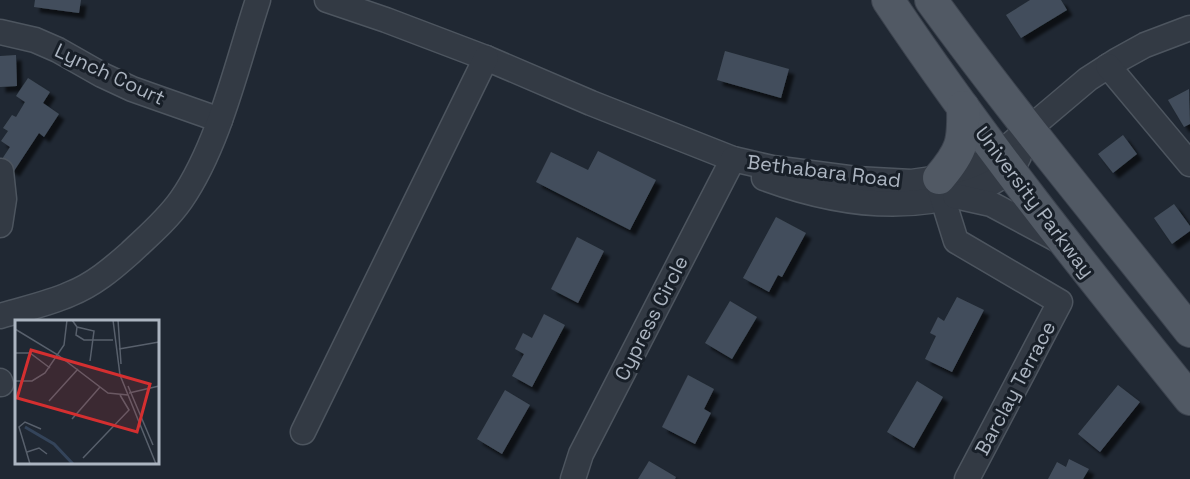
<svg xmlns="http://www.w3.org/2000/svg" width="1190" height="479" font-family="'Space Grotesk',sans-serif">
  <defs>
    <filter id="shadow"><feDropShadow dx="5.5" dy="5.5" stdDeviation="1.5" flood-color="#0009"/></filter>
  </defs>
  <rect width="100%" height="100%" fill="#202833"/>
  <g fill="#434e5b" filter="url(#shadow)">
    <polygon points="35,0 81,0 79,13 34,7"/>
    <polygon points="1030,0 1061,0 1067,10 1021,38 1006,15"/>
    <polygon points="725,51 789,69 781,98 717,80"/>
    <polygon points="16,55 17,86 0,87 0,56"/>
    <polygon points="28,78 50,92 43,103 59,114 44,137 39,133 14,171 0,162 10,147 1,141 8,131 3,128 12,115 16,117 25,102 16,96"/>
    <polygon points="1189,89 1190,124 1184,127 1168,100"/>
    <polygon points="1123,135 1137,154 1113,173 1098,154"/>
    <polygon points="598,151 656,180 630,230 536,182 551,152 588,170"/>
    <polygon points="1174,204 1190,226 1190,231 1172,244 1154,218"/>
    <polygon points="776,217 806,233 782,277 778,275 769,292 743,278"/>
    <polygon points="577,237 604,251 578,303 551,289"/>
    <polygon points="957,297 984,310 952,372 925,359 936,336 930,333 938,317 944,321"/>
    <polygon points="730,301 757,317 732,359 705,343"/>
    <polygon points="544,314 565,325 532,387 512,376 524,354 515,349 523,333 532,338"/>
    <polygon points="688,375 714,389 704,409 711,413 695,444 662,427"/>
    <polygon points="917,381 943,397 914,448 887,432"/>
    <polygon points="1118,385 1140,402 1100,452 1078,434"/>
    <polygon points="505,390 530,405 502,454 477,439"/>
    <polygon points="1069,459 1089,469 1083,479 1048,479 1057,462 1066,467"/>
    <polygon points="649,461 676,477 675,479 638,479"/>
  </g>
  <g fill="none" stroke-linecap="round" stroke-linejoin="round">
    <defs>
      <g id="minor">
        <polyline points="327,0 386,20 486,58 591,103 733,159 772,168 856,179 911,182 939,178 976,166 998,155 1088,79 1116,61 1145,45 1190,28"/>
        <polyline points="0,32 35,40 58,50 102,75 132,89 220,120"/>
        <polyline points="1108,66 1190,164"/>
        <path d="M764,178c65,24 137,36 204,14 20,-6 42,-16 51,-36"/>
        <polyline points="939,178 940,190 956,241 1060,302 967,479"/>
        <polyline points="955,196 991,204 1062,242"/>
        <polyline points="0,225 4,199 1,171"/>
        <path d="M0,316c23,-7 48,-12 70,-22 23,-9 42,-25 60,-41 18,-17 37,-33 51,-53 38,-55 56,-136 77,-200"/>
        <polyline points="0,381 1,384"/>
        <polyline points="303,432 486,58"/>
        <polyline points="573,479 581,454 733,159"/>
      </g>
      <g id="major">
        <path d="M888,0c93,139 197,269 302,399"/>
        <path d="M931,0c82,113 172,221 259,331"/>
        <path d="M939,178c23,-27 25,-36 24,-71"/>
      </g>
    </defs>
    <use href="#minor" stroke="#4d555f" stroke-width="27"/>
    <use href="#major" stroke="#3c434e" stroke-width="34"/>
    <use href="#minor" stroke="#333a44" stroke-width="24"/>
    <use href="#major" stroke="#515964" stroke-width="32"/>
  </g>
  <g text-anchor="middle" stroke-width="6" stroke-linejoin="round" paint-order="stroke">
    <g font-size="20" fill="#acb5c1" stroke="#181f28">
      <text transform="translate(110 74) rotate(25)" y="7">Lynch Court</text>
      <text transform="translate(824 171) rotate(7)" y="7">Bethabara Road</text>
      <text transform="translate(1035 202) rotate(53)" y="7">University Parkway</text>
      <text transform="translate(651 318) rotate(-63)" y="7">Cypress Circle</text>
      <text transform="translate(1015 388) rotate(-62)" y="7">Barclay Terrace</text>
    </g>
  </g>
  <g transform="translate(15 320)">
    <rect width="144" height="144" fill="#202833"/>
    <path fill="none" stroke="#34445a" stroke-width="3" d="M10,107l29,17 19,20"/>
    <path fill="none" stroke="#58606c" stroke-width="1.5" d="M57,0l5,7 17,4 -4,30M98,0l7,55 36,89M103,0l3,44M62,7l-1,8 8,5h29M0,9l43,26 50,38 20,2M104,29l40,-7M0,33h15l20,15M0,61h17l13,-8 19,-28 3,-25M113,66l25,59M114,73l30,-7M34,81l29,-32M57,99l28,-32M12,132l12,-4 8,6M68,138l46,-48 -9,-15M15,144l-11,-37 6,-5 16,7"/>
    <path fill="#d42f30" fill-opacity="0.15" stroke="#d42f30" stroke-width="3" d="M16,30l119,34 -13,48 -120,-34z"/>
    <rect width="144" height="144" fill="none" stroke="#acb5c1" stroke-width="3"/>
  </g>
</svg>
